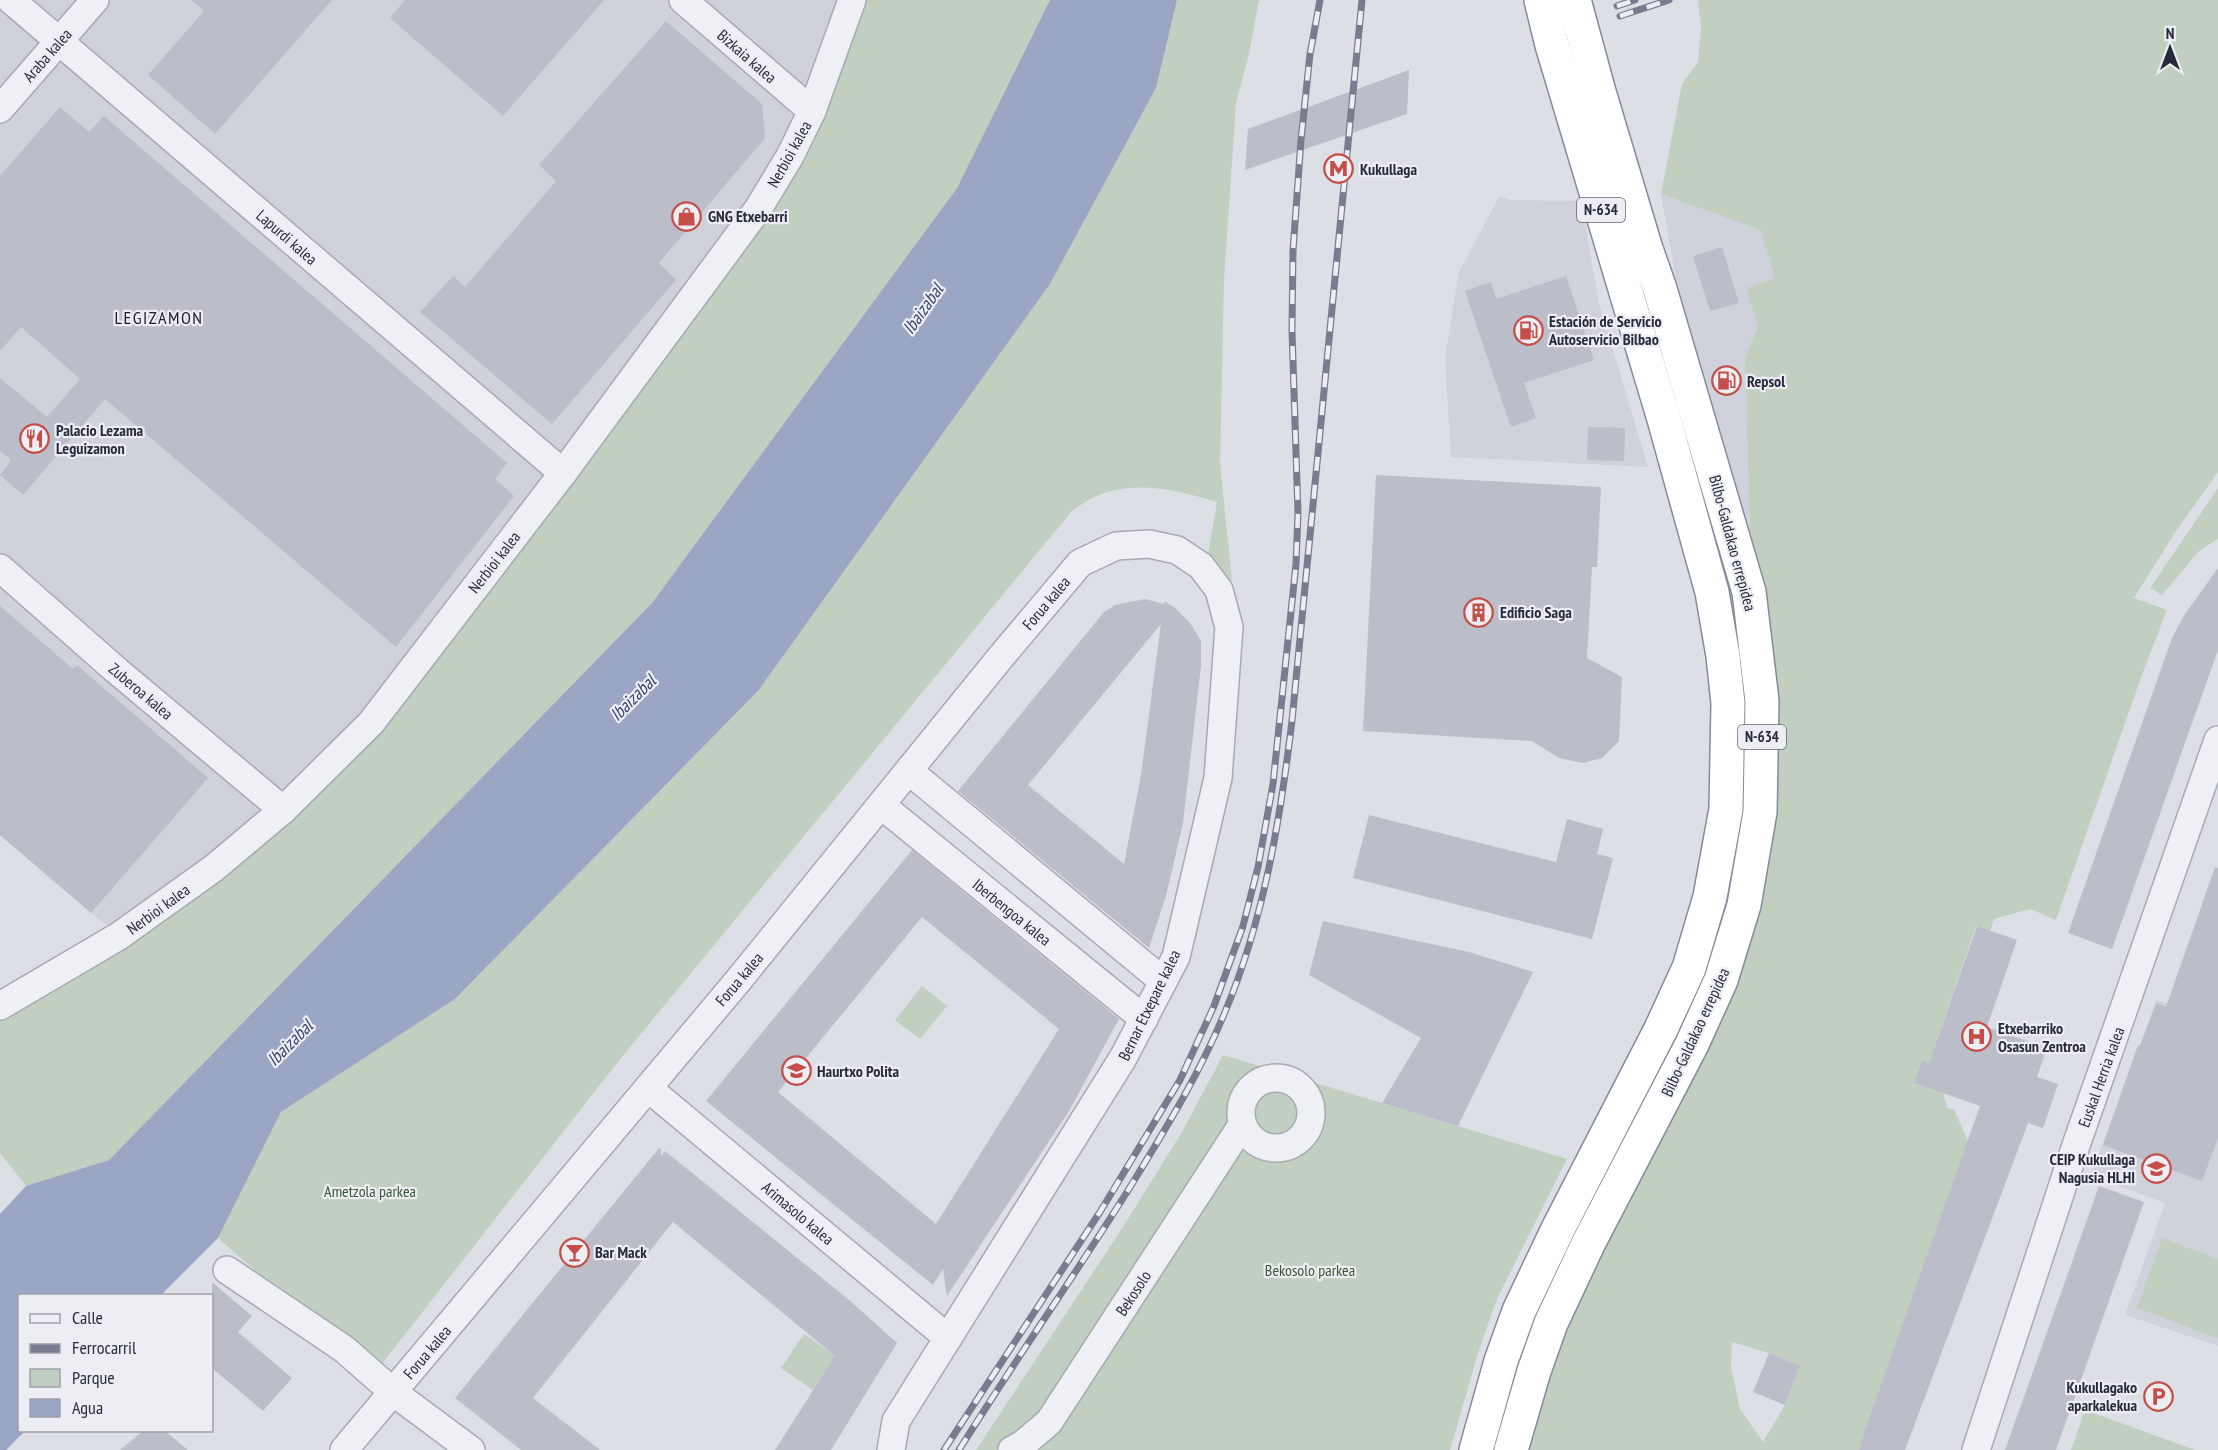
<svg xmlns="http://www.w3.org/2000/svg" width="2218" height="1450" font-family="'PT Sans Narrow',sans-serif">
  <rect width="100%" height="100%" fill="#dddfe6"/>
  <g fill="#cfd1db">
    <polygon points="0,0 852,0 812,111 371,723 119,936 0,835"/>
    <polygon points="1661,194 1760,230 1775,278 1746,288 1758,326 1745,358 1750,534 1677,285"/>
    <polygon points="1499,197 1512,200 1581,201 1599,303 1648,467 1451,457 1445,357 1459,272"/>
    <polygon points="2157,1000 2218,1023 2218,1346 2125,1315 2165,1203 2091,1175"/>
  </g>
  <g fill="#c0cfbf" fill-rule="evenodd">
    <polygon points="852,0 1050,0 957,188 652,603 109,1160 26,1186 0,1153 0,1006 283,810 563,473 812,111"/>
    <path d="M1177,0h82l-10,54 -13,49 -12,177 -4,183 12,118 -24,-27 9,-52c-40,-12 -83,-23 -123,-5 -8,4 -16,10 -23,15l-454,551 -243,311 -156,-136 63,-126 174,-113 303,-308 292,-407 106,-196z"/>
    <path d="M1698,0h520v472l-42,59 -42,67 33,12 -23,59 -88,251 -26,-11 -36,10 -4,12 -14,-5 -47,137 -7,-3 -8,23 29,10 4,15 7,2 14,31 -105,294 -4,15h-330l21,-74 17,-46 37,-79 103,-200 30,-65 23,-77 17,-96 2,-113 -13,-112 -16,-54 -5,-176 13,-32 -12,-38 29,-10 -15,-48 -99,-36 21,-110 16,-22 3,-35zM1732,1342l37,11 31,13 -15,39 -22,37 -23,-33 -9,-42z"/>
    <polygon points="2218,488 2218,539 2200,550 2162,595 2150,588"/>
    <polygon points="922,986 947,1006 920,1039 895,1020"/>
    <polygon points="1223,1055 1567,1159 1496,1301 1478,1353 1450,1450 976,1450 1123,1227 1182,1132"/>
    <polygon points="2162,1238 2218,1259 2218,1338 2137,1308"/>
    <polygon points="804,1334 836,1356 813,1390 781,1368"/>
    <polygon points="2085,1410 2195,1450 2071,1450"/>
  </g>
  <polygon fill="#9aa6c4" points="1050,0 1177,0 1156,88 1050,284 758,691 455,999 281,1112 218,1238 161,1295 20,1296 20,1430 25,1431 6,1450 0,1450 0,1214 26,1186 109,1160 652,603 957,188"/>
  <g fill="#bbbdc8" fill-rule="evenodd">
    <polygon points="191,0 332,0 215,134 148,75 204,11"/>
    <polygon points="405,0 604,0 503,116 390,18"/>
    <polygon points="666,21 762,104 765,138 659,263 676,280 552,424 420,312 453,276 465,287 556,181 539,165"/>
    <polygon points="1409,70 1407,114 1245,170 1248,129"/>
    <polygon points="60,107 89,132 104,116 507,463 495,479 514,496 396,647 105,399 23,495 0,475 11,460 0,451 0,378 47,417 80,379 21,327 0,351 0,176"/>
    <polygon points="1722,247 1739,303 1710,311 1693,256"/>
    <polygon points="1566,276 1594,360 1524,383 1536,418 1511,427 1465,291 1491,282 1496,299"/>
    <polygon points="1588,427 1625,428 1624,461 1587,460"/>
    <polygon points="1376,475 1601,487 1597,567 1592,567 1587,658 1622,677 1619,741 1602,758 1583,763 1559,758 1532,741 1363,731"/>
    <polygon points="2218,568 2218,650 2112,949 2068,933 2172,638 2183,617"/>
    <path d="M1145,599l19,5 1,-3 10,7 15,15 11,18v25l-18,157 -17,73 -17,52 -191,-157 146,-179 11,-7zM1161,624l-20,151 -17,89 -96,-79z"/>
    <polygon points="0,606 73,669 77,665 208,778 91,913 0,835"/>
    <polygon points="1369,815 1556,862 1567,819 1603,829 1597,854 1613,858 1592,939 1353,878"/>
    <path d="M912,850l207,169 -50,92 -122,185 -4,-27 -10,16 -227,-184zM922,917l137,112 -123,195 -158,-132z"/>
    <polygon points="2215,867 2218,868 2218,1138 2202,1181 2103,1145 2138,1045 2140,1046 2156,1003 2166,1007"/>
    <polygon points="1323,921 1469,952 1533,972 1458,1126 1382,1103 1421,1038 1309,975"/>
    <polygon points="1977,926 2017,940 1987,1027 2047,1048 2037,1077 2058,1084 2043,1128 2028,1123 1905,1450 1859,1450 1863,1435 1980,1106 1914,1083 1922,1060 1929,1063"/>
    <polygon points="660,1147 661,1156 665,1151 848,1299 897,1343 831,1450 775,1450 835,1356 673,1222 533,1398 600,1450 521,1450 455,1398"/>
    <polygon points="2099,1186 2144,1202 2056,1450 2005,1450"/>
    <polygon points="212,1282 252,1316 238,1332 292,1378 263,1411 212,1368"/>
    <polygon points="1769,1353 1800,1366 1785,1405 1753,1392"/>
    <polygon points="143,1431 165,1431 188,1450 120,1450"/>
  </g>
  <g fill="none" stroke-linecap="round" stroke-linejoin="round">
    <defs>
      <g id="minor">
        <polyline points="11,0 563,473"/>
        <polyline points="683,0 812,111"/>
        <polyline points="0,109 95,0"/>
        <polyline points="0,568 116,670 283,810"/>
        <polyline points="909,771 1163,981"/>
        <polyline points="881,805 1144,1019"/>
        <polyline points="0,1006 119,936 214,868 283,810 371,723 563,473 758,209 790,156 812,111 852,0"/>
        <circle cx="1276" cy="1113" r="35"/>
        <polyline points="648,1088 948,1338"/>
        <polyline points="227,1270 344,1349 393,1392 471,1450"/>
        <polyline points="344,1450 737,982 1000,658 1080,563 1116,546 1149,544 1177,550 1201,566 1219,590 1229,627 1218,778 1176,957 1123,1058 896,1421 891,1450"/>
        <polyline points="1012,1450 1023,1444 1049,1422 1242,1125"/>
        <polyline points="1976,1450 2074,1151 2218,740"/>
      </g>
      <g id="trunk">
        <polyline points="1476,1450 1501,1361 1519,1311 1558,1229 1661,1029 1689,968 1710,897 1726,809 1728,703 1723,656 1712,592 1664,419 1552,45 1541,0"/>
        <polyline points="1511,1450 1534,1371 1551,1323 1588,1244 1692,1044 1721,980 1744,905 1760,812 1762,701 1749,592 1660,289 1645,246 1599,92 1574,0"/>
      </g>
    </defs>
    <use href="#minor" stroke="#a7a9b3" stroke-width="30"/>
    <use href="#trunk" stroke="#858a9c" stroke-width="36"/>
    <use href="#minor" stroke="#eff0f5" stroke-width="27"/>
    <use href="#trunk" stroke="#fff" stroke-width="33"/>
    <defs>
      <g id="rail">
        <polyline points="1617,6 1635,0"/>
        <polyline points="1620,16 1669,0"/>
        <polyline points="944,1450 1100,1212 1180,1080 1214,1006 1243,926 1258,867 1273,784 1296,564 1298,513 1292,330 1293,251 1301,140 1310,54 1320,0"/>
        <path d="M959,1450c56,-90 117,-176 173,-266 34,-56 68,-111 93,-172 39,-93 55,-191 67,-291l70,-721"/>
      </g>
    </defs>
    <use href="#rail" stroke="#787c8e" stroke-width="7"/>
    <use href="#rail" stroke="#eceef4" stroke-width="4.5" stroke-dasharray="14" stroke-linecap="butt"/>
  </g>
  <defs>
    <symbol id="metro-ring" viewBox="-11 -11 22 22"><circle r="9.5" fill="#eceef4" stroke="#c54f48" stroke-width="1.5"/><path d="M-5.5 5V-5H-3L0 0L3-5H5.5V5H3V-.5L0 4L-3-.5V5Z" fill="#c54f48"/></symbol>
    <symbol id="shop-ring" viewBox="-11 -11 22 22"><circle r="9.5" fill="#eceef4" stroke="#c54f48" stroke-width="1.5"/><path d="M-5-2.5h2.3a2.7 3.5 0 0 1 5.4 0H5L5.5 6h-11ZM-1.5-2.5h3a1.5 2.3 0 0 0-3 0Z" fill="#c54f48"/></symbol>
    <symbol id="fuel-ring" viewBox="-11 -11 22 22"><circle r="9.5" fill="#eceef4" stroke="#c54f48" stroke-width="1.5"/><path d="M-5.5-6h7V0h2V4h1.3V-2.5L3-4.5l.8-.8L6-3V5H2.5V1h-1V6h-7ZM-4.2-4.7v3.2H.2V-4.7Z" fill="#c54f48"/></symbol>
    <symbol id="restaurant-ring" viewBox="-11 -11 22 22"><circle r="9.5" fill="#eceef4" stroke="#c54f48" stroke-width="1.5"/><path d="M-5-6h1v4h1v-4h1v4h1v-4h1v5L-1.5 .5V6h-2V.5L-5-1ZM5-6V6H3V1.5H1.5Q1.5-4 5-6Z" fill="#c54f48"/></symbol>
    <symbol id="building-ring" viewBox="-11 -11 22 22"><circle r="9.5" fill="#eceef4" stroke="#c54f48" stroke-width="1.5"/><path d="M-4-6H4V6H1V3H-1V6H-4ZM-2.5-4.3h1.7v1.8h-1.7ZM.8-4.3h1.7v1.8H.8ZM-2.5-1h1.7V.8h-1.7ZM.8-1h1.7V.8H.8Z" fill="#c54f48"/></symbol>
    <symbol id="hospital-ring" viewBox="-11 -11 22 22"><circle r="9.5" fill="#eceef4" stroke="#c54f48" stroke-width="1.5"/><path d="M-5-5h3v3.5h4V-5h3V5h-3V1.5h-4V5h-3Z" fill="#c54f48"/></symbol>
    <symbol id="school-ring" viewBox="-11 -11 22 22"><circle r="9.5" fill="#eceef4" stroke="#c54f48" stroke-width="1.5"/><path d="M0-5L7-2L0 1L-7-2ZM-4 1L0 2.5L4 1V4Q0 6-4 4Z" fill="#c54f48"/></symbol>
    <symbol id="bar-ring" viewBox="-11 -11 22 22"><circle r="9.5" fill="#eceef4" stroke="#c54f48" stroke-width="1.5"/><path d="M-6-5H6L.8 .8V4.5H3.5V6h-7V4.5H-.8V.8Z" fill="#c54f48"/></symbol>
    <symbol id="parking-ring" viewBox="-11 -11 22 22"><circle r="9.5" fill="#eceef4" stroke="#c54f48" stroke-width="1.5"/><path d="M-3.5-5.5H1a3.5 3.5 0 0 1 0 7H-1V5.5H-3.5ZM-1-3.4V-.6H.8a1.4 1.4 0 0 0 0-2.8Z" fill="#c54f48"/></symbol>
  </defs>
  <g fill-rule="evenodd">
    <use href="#metro-ring" x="1322" y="152" width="33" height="33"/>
    <use href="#shop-ring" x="670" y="200" width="33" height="33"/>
    <use href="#fuel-ring" x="1512" y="314" width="33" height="33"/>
    <use href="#fuel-ring" x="1710" y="364" width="33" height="33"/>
    <use href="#restaurant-ring" x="18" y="422" width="33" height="33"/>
    <use href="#building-ring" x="1462" y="596" width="33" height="33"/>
    <use href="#hospital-ring" x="1960" y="1020" width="33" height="33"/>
    <use href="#school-ring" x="780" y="1054" width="33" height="33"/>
    <use href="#school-ring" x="2140" y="1152" width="33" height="33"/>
    <use href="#bar-ring" x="558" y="1236" width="33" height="33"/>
    <use href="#parking-ring" x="2142" y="1380" width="33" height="33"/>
  </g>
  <g text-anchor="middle" stroke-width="4.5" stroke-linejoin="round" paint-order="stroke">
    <g fill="#eceef4" stroke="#636672" stroke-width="1.5">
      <rect x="1577" y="198" width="48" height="24" rx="4.5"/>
      <rect x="1738" y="725" width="48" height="24" rx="4.5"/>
    </g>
    <g font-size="15" font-weight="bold" fill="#282b3b">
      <text x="1601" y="215">N-634</text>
      <text x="1762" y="742">N-634</text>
    </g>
    <g font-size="16" fill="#282b3b" stroke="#eceef4">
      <text transform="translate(47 55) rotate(-49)" y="6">Araba kalea</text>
      <text transform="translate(747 56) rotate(41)" y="6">Bizkaia kalea</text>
      <text transform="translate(789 154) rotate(-61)" y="6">Nerbioi kalea</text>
      <text transform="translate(287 237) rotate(41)" y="6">Lapurdi kalea</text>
      <text transform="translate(1733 543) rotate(75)" y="6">Bilbo-Galdakao errepidea</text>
      <text transform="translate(494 562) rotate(-52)" y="6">Nerbioi kalea</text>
      <text transform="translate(1046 603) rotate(-50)" y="6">Forua kalea</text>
      <text transform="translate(141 691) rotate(40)" y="6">Zuberoa kalea</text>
      <text transform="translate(158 909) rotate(-36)" y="6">Nerbioi kalea</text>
      <text transform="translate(1012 912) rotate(39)" y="6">Iberbengoa kalea</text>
      <text transform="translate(739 979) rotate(-50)" y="6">Forua kalea</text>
      <text transform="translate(1149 1005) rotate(-64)" y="6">Bernar Etxepare kalea</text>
      <text transform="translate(1695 1032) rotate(-65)" y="6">Bilbo-Galdakao errepidea</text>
      <text transform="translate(2101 1077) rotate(-70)" y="6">Euskal Herria kalea</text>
      <text transform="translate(798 1213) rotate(40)" y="6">Arimasolo kalea</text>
      <text transform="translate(1133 1293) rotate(-57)" y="6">Bekosolo</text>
      <text transform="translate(427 1352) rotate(-50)" y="6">Forua kalea</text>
    </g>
    <g font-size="16" font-weight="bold" fill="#282b3b" stroke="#eceef4" text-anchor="start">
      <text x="1360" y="175">Kukullaga</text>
      <text x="708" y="222">GNG Etxebarri</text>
      <text x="1549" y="327">Estación de Servicio<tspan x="1549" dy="18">Autoservicio Bilbao</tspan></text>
      <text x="1747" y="387">Repsol</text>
      <text x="56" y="436">Palacio Lezama<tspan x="56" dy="18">Leguizamon</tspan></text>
      <text x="1500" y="618">Edificio Saga</text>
      <text x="1998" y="1034">Etxebarriko<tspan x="1998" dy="18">Osasun Zentroa</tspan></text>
      <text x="817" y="1077">Haurtxo Polita</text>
      <text x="2135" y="1165" text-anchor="end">CEIP Kukullaga<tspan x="2135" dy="18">Nagusia HLHI</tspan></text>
      <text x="595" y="1258">Bar Mack</text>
      <text x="2137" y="1393" text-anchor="end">Kukullagako<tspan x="2137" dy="18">aparkalekua</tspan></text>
    </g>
    <g font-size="16" fill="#365636" stroke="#eceef4">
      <text x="370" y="1197">Ametzola parkea</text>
      <text x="1310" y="1276">Bekosolo parkea</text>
    </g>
    <g font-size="18" font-style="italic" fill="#34426d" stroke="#eceef4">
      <text transform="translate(923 309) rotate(-55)" y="6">Ibaizabal</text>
      <text transform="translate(633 698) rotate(-45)" y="6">Ibaizabal</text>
      <text transform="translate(290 1043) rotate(-45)" y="6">Ibaizabal</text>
    </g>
    <g font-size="18" letter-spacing="1.5" fill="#1a1c2c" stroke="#eceef4">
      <text x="159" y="324">LEGIZAMON</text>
    </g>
  </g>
  <rect x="18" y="1294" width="195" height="138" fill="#eceef4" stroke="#9ea0aa" stroke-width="1.5"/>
  <rect x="30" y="1314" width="30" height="9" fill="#eff0f5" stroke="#9ea0aa" stroke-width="1.5"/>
  <text x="72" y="1324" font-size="18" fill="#282b3b">Calle</text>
  <rect x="30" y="1344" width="30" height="9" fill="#787c8e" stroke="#9ea0aa" stroke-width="1.5"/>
  <text x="72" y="1354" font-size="18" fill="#282b3b">Ferrocarril</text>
  <rect x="30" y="1369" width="30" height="18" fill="#c0cfbf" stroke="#9ea0aa" stroke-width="1.5"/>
  <text x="72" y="1384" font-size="18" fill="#282b3b">Parque</text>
  <rect x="30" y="1399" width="30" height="18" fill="#9aa6c4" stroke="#9ea0aa" stroke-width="1.5"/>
  <text x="72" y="1414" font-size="18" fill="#282b3b">Agua</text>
  <g transform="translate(2170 48)" stroke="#eceef4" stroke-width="4.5" paint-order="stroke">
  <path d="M0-4.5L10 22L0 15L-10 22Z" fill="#282b3b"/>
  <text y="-9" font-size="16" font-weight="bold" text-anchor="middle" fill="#282b3b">N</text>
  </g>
</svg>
